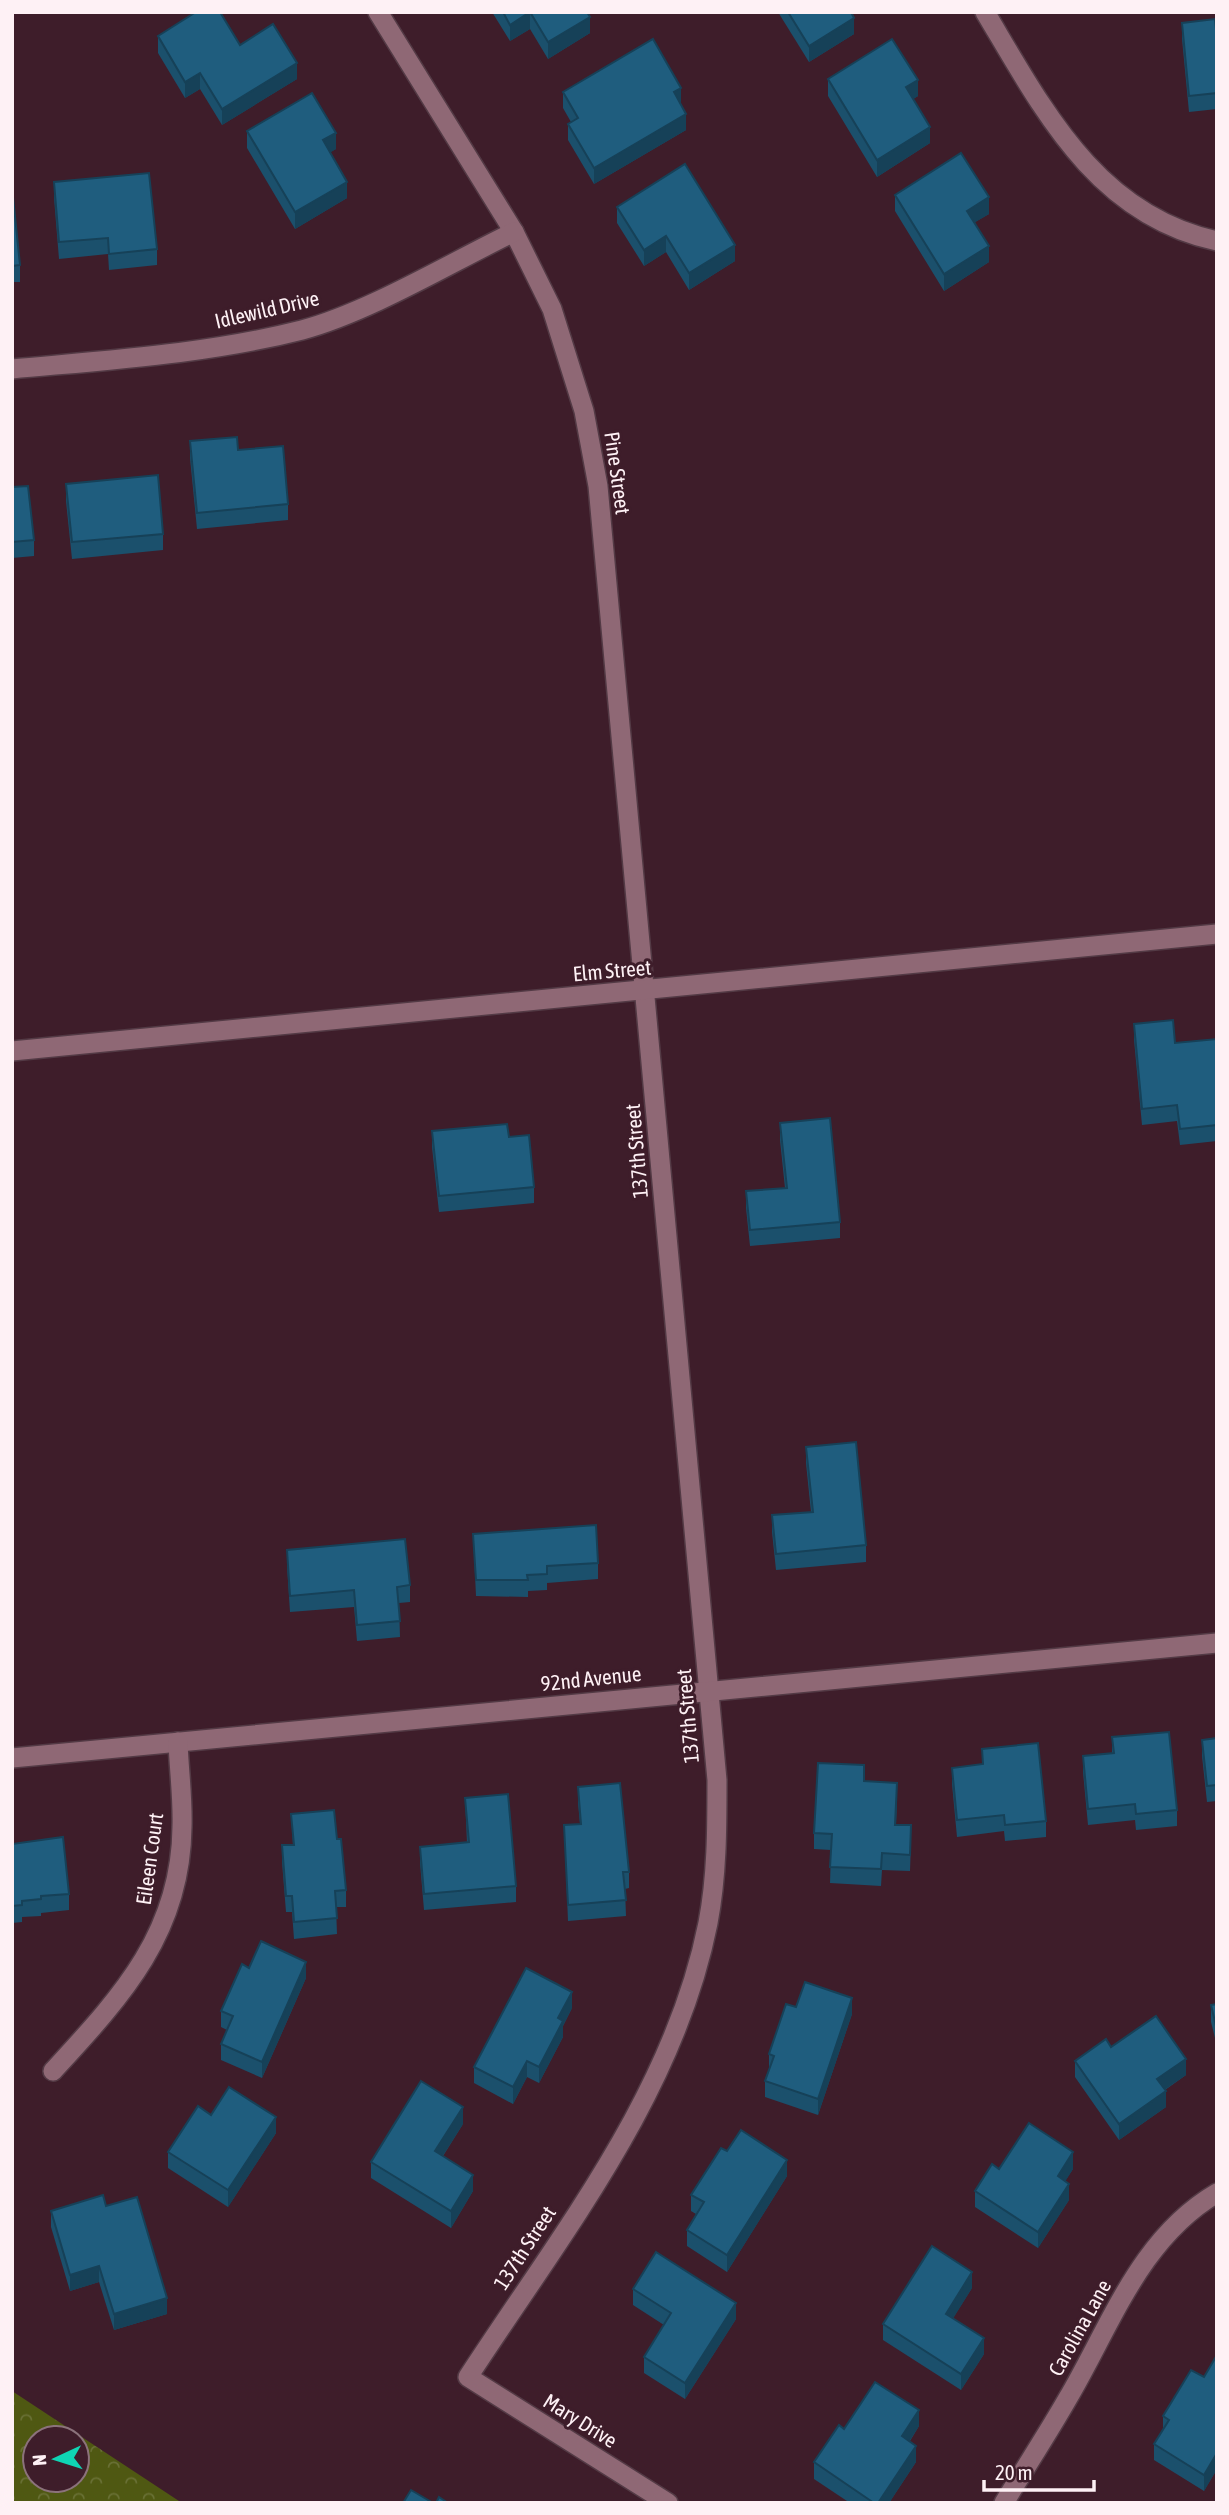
<svg xmlns="http://www.w3.org/2000/svg" width="1229" height="2515" font-family="'Asap Condensed',sans-serif">
  <defs>
    <pattern id="forest-crowns" width="20" height="18" patternUnits="userSpaceOnUse" patternTransform="scale(1.75)"><rect width="20" height="18" fill="#4f5812"/><path d="M2 6a3 3 0 1 1 6 0M12 15a3 3 0 1 1 6 0" fill="none" stroke="#697035"/></pattern>
  </defs>
  <rect width="100%" height="100%" fill="#3e1d2a"/>
  <path fill="url(#forest-crowns)" fill-rule="evenodd" d="M12,2391l170,112h-170zM35,2438h42v42h-42z"/>
  <g fill="none" stroke-linecap="round" stroke-linejoin="round">
    <defs>
      <g id="minor">
        <path d="M378,12l136,220 38,77 32,102 14,75 119,1294c0,48 0,96 -9,143 -34,171 -147,311 -240,454l200,126"/>
        <path d="M985,12c58,97 111,203 232,229"/>
        <path d="M12,369c97,-9 196,-15 290,-39 67,-18 148,-67 212,-98"/>
        <polyline points="12,1051 1217,934"/>
        <polyline points="12,1758 1217,1643"/>
        <path d="M53,2071c67,-73 128,-137 129,-244 1,-28 -3,-57 -4,-85"/>
        <path d="M1004,2503c21,-35 44,-70 64,-105 43,-73 72,-160 149,-205"/>
      </g>
    </defs>
    <use href="#minor" stroke="#533a45" stroke-width="22"/>
    <use href="#minor" stroke="#8f6875" stroke-width="19"/>
  </g>
  <g fill="#1b506c">
    <polygon points="492,12 587,12 590,33 548,59 530,29 510,41"/>
    <polygon points="778,12 851,12 854,34 809,62"/>
    <polygon points="1182,23 1217,40 1217,109 1189,112 1182,39"/>
    <polygon points="158,36 240,45 297,79 222,125 200,89 185,98 158,53"/>
    <polygon points="828,79 918,96 913,99 930,143 877,177 828,96"/>
    <polygon points="563,92 681,104 686,130 594,184 568,140 568,124 571,122 563,108"/>
    <polygon points="247,131 336,149 330,152 347,198 295,229 247,148"/>
    <polygon points="54,182 157,249 157,265 109,270 108,254 59,259 54,198"/>
    <polygon points="895,195 989,214 975,222 989,262 944,291 895,211"/>
    <polygon points="12,197 20,265 20,282 12,282"/>
    <polygon points="617,207 735,261 689,290 666,252 644,266 617,223"/>
    <polygon points="190,441 238,450 288,504 288,520 197,529 190,458"/>
    <polygon points="66,484 163,534 163,550 72,559 66,501"/>
    <polygon points="12,487 34,540 34,556 12,558"/>
    <polygon points="1134,1024 1175,1043 1217,1039 1217,1141 1180,1145 1177,1121 1142,1125 1134,1040"/>
    <polygon points="780,1123 840,1222 840,1238 750,1246 746,1208 746,1191 785,1188 780,1140"/>
    <polygon points="432,1131 509,1137 534,1187 534,1203 439,1212 432,1147"/>
    <polygon points="806,1447 866,1545 866,1562 776,1570 772,1532 772,1515 811,1512 806,1463"/>
    <polygon points="473,1534 598,1563 598,1579 547,1583 547,1590 528,1591 528,1597 476,1596"/>
    <polygon points="287,1550 410,1585 410,1602 399,1603 400,1637 357,1641 354,1607 290,1612 287,1566"/>
    <polygon points="1112,1737 1177,1810 1177,1826 1136,1830 1135,1820 1088,1825 1083,1772 1083,1756 1112,1753"/>
    <polygon points="1217,1738 1217,1801 1207,1802 1202,1756 1202,1740"/>
    <polygon points="982,1749 1046,1821 1046,1837 1005,1841 1004,1831 957,1837 952,1784 952,1768 982,1765"/>
    <polygon points="864,1781 897,1800 896,1825 911,1842 910,1871 882,1870 881,1886 830,1883 831,1850 814,1849 814,1833"/>
    <polygon points="578,1787 629,1872 629,1888 625,1889 626,1916 568,1921 564,1825 580,1824 578,1803"/>
    <polygon points="465,1798 516,1886 516,1902 424,1910 420,1863 420,1847 467,1843"/>
    <polygon points="291,1814 337,1839 346,1890 346,1907 336,1907 337,1934 294,1939 292,1912 286,1912 282,1862 282,1845 293,1845"/>
    <polygon points="12,1844 69,1894 69,1910 41,1913 41,1916 22,1917 22,1922 12,1923"/>
    <polygon points="249,1968 306,1978 262,2078 221,2060 221,2044 227,2030 221,2027 221,2011"/>
    <polygon points="1217,2004 1217,2046 1211,2022 1211,2005"/>
    <polygon points="796,2007 852,2014 818,2115 765,2097 765,2081 769,2070 769,2054"/>
    <polygon points="572,2008 563,2026 563,2037 539,2083 527,2077 513,2104 474,2083 474,2067"/>
    <polygon points="1111,2047 1186,2075 1165,2090 1166,2107 1119,2140 1075,2077 1075,2061"/>
    <polygon points="211,2115 276,2133 228,2207 168,2168 168,2152"/>
    <polygon points="463,2124 443,2156 473,2191 451,2228 371,2178 371,2162"/>
    <polygon points="727,2151 787,2176 727,2272 687,2246 687,2230 696,2214 691,2211 691,2195"/>
    <polygon points="999,2169 1073,2169 1065,2181 1069,2200 1038,2248 975,2207 975,2191"/>
    <polygon points="51,2211 167,2314 114,2330 99,2282 70,2291 51,2227"/>
    <polygon points="972,2288 953,2318 984,2354 961,2390 883,2340 883,2324"/>
    <polygon points="633,2289 736,2319 685,2399 644,2373 644,2357 664,2325 633,2305"/>
    <polygon points="1217,2355 1217,2469 1204,2491 1154,2460 1154,2444 1163,2429 1163,2416 1204,2377"/>
    <polygon points="919,2426 910,2441 916,2462 889,2503 850,2503 814,2479 814,2462 844,2429"/>
  </g>
  <g fill="#164158">
    <polygon points="530,12 530,29 510,41 510,25"/>
    <polygon points="590,17 590,33 548,59 548,42"/>
    <polygon points="854,18 854,34 809,62 809,46"/>
    <polygon points="297,63 297,79 222,125 222,109"/>
    <polygon points="200,73 200,89 185,98 185,82"/>
    <polygon points="918,80 918,96 906,104 906,87"/>
    <polygon points="681,88 681,104 674,92"/>
    <polygon points="686,114 686,130 594,184 594,168"/>
    <polygon points="930,127 930,143 877,177 877,160"/>
    <polygon points="336,133 336,149 323,157 323,140"/>
    <polygon points="347,182 347,198 295,229 295,212"/>
    <polygon points="989,197 989,214 967,227 967,211"/>
    <polygon points="666,236 666,252 644,266 644,250"/>
    <polygon points="735,245 735,261 689,290 689,273"/>
    <polygon points="989,246 989,262 944,291 944,274"/>
    <polygon points="306,1962 306,1978 262,2078 262,2062"/>
    <polygon points="572,1992 572,2008 563,2026 563,2037 539,2083 539,2067 558,2018"/>
    <polygon points="852,1998 852,2014 818,2115 818,2099"/>
    <polygon points="1186,2059 1186,2075 1157,2095 1157,2079"/>
    <polygon points="527,2061 527,2077 513,2104 513,2087"/>
    <polygon points="1166,2091 1166,2107 1119,2140 1119,2124"/>
    <polygon points="463,2107 463,2124 435,2168 435,2151"/>
    <polygon points="276,2117 276,2133 228,2207 228,2190"/>
    <polygon points="1073,2152 1073,2169 1058,2193 1058,2176"/>
    <polygon points="787,2160 787,2176 727,2272 727,2255"/>
    <polygon points="473,2175 473,2191 451,2228 451,2211"/>
    <polygon points="1069,2184 1069,2200 1038,2248 1038,2232"/>
    <polygon points="99,2266 99,2282 70,2291 70,2275"/>
    <polygon points="972,2272 972,2288 946,2330 946,2314"/>
    <polygon points="167,2298 167,2314 114,2330 114,2314"/>
    <polygon points="736,2303 736,2319 685,2399 685,2383"/>
    <polygon points="984,2338 984,2354 961,2390 961,2374"/>
    <polygon points="919,2410 919,2426 902,2453 902,2436"/>
    <polygon points="916,2446 916,2462 889,2503 878,2503"/>
    <polygon points="1217,2453 1217,2469 1204,2491 1204,2475"/>
  </g>
  <g fill="#1f5d7e" stroke="#164158" stroke-width="2">
    <polygon points="196,12 220,12 240,45 273,24 297,63 222,109 200,73 185,82 158,36"/>
    <polygon points="503,12 587,12 590,17 548,42 530,12 510,25"/>
    <polygon points="788,12 851,12 854,18 809,46"/>
    <polygon points="1215,19 1217,40 1217,93 1189,96 1182,23"/>
    <polygon points="653,39 681,88 674,92 686,114 594,168 568,124 578,118 563,92"/>
    <polygon points="892,39 918,80 906,87 930,127 877,160 828,79"/>
    <polygon points="312,93 336,133 323,140 347,182 295,212 247,131"/>
    <polygon points="961,153 989,197 967,211 989,246 944,274 895,195"/>
    <polygon points="685,164 735,245 689,273 666,236 644,250 617,207"/>
    <polygon points="149,173 157,249 109,254 108,238 59,242 54,182"/>
    <polygon points="12,197 13,197 20,265 12,266"/>
    <polygon points="237,437 238,450 283,446 288,504 197,513 190,441"/>
    <polygon points="158,475 163,534 72,542 66,484"/>
    <polygon points="28,486 34,540 12,542 12,487"/>
    <polygon points="1173,1020 1175,1043 1217,1039 1217,1125 1180,1129 1177,1105 1142,1109 1134,1024"/>
    <polygon points="830,1118 840,1222 750,1230 746,1191 787,1188 780,1123"/>
    <polygon points="507,1124 509,1137 529,1135 534,1187 439,1196 432,1131"/>
    <polygon points="856,1442 866,1545 776,1554 772,1515 813,1512 806,1447"/>
    <polygon points="596,1525 598,1563 547,1566 547,1574 527,1575 528,1580 476,1580 473,1534"/>
    <polygon points="405,1539 410,1585 397,1587 400,1621 357,1625 354,1590 290,1596 287,1550"/>
    <polygon points="1169,1732 1177,1810 1136,1814 1135,1804 1088,1809 1083,1756 1114,1753 1112,1737"/>
    <polygon points="1217,1738 1217,1785 1207,1786 1202,1740"/>
    <polygon points="1038,1743 1046,1821 1005,1825 1004,1815 957,1820 952,1768 983,1764 982,1749"/>
    <polygon points="818,1763 864,1765 864,1781 897,1783 895,1825 911,1825 910,1855 882,1853 881,1869 830,1867 832,1834 814,1833"/>
    <polygon points="620,1783 629,1872 623,1872 626,1900 568,1905 564,1825 581,1824 578,1787"/>
    <polygon points="508,1794 516,1886 424,1894 420,1847 469,1842 465,1798"/>
    <polygon points="334,1810 337,1839 341,1839 346,1890 335,1891 337,1918 294,1922 292,1896 286,1896 282,1845 294,1845 291,1814"/>
    <polygon points="63,1837 69,1894 41,1896 41,1899 22,1901 22,1905 12,1906 12,1844"/>
    <polygon points="261,1941 306,1962 262,2062 221,2044 233,2016 221,2011 242,1964 249,1968"/>
    <polygon points="526,1968 572,1992 558,2018 563,2021 539,2067 527,2061 513,2087 474,2067"/>
    <polygon points="805,1982 852,1998 818,2099 765,2081 774,2056 769,2054 786,2004 796,2007"/>
    <polygon points="1217,2004 1217,2030 1211,2005"/>
    <polygon points="1156,2016 1186,2059 1157,2079 1166,2091 1119,2124 1075,2061 1106,2039 1111,2047"/>
    <polygon points="421,2081 463,2107 435,2151 473,2175 451,2211 371,2162"/>
    <polygon points="229,2087 276,2117 228,2190 168,2152 198,2106 211,2115"/>
    <polygon points="1029,2123 1073,2152 1058,2176 1069,2184 1038,2232 975,2191 992,2164 999,2169"/>
    <polygon points="741,2130 787,2160 727,2255 687,2230 704,2202 691,2195 721,2148 727,2151"/>
    <polygon points="103,2195 106,2206 137,2197 167,2298 114,2314 99,2266 70,2275 51,2211"/>
    <polygon points="932,2246 972,2272 946,2314 984,2338 961,2374 883,2324"/>
    <polygon points="656,2252 736,2303 685,2383 644,2357 671,2313 633,2289"/>
    <polygon points="1217,2355 1217,2453 1204,2475 1154,2444 1169,2420 1163,2416 1191,2370 1204,2377"/>
    <polygon points="875,2382 919,2410 902,2436 916,2446 878,2503 874,2503 814,2462 839,2425 844,2429"/>
    <polygon points="411,2490 433,2503 403,2503"/>
    <polygon points="439,2497 448,2503 436,2503"/>
  </g>
  <g text-anchor="middle" stroke-width="6" stroke-linejoin="round" paint-order="stroke">
    <g font-size="21" fill="#fef1f5" stroke="#3e1d2a">
      <text transform="translate(267 310) rotate(-13)" y="7">Idlewild Drive</text>
      <text transform="translate(617 473) rotate(82)" y="7">Pine Street</text>
      <text transform="translate(612 971) rotate(-5)" y="7">Elm Street</text>
      <text transform="translate(637 1151) rotate(-95)" y="7">137th Street</text>
      <text transform="translate(591 1679) rotate(-6)" y="7">92nd Avenue</text>
      <text transform="translate(688 1716) rotate(-95)" y="7">137th Street</text>
      <text transform="translate(150 1859) rotate(-82)" y="7">Eileen Court</text>
      <text transform="translate(525 2248) rotate(-57)" y="7">137th Street</text>
      <text transform="translate(1080 2328) rotate(-61)" y="7">Carolina Lane</text>
      <text transform="translate(580 2421) rotate(32)" y="7">Mary Drive</text>
    </g>
  </g>
  <rect width="1229" height="2515" fill="none" stroke="#fef1f5" stroke-width="28"/>
  <g transform="translate(56 2459) rotate(266)"><circle r="33" fill="#3e1d2a" stroke="#8b727b" stroke-width="2"/>
  <path d="M0-5L12 26L0 18L-12 26Z" fill="#0fd5b4"/>
  <text y="-10" font-size="19" font-weight="bold" text-anchor="middle" fill="#fef1f5">N</text>
  </g>
  <path d="M984 2480v10h110v-10" fill="none" stroke="#fef1f5" stroke-width="3.5"/>
  <text x="995" y="2480" font-size="21" fill="#fef1f5" stroke="#3e1d2a" stroke-width="5" paint-order="stroke">20 m</text>
</svg>
